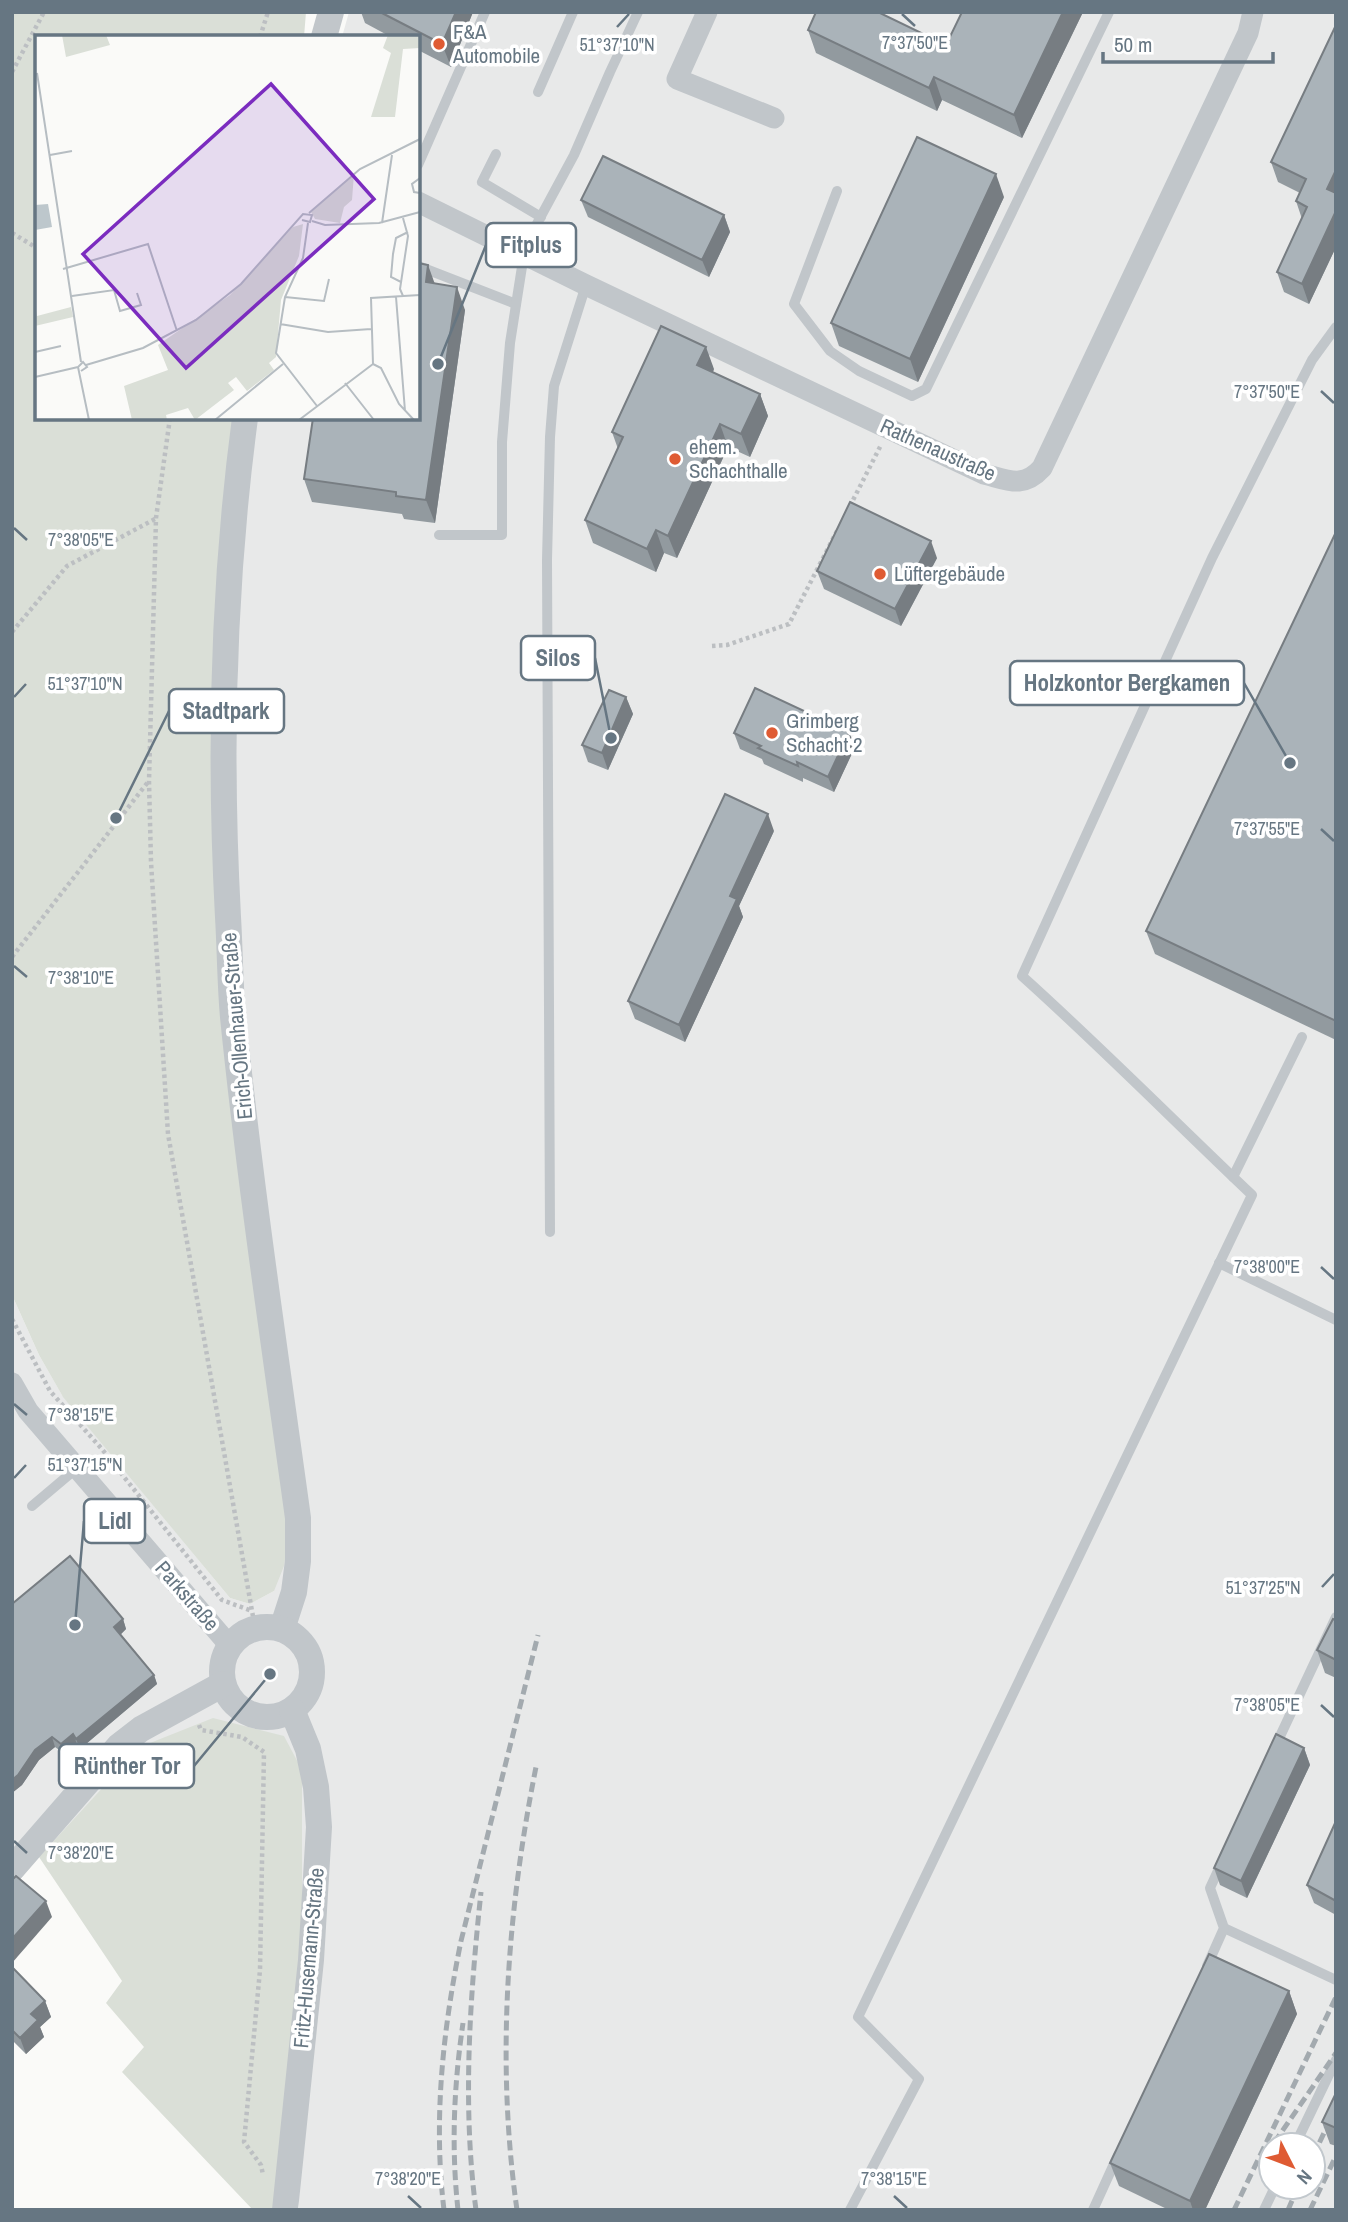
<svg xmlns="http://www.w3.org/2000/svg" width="1348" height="2222" font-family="'Archivo Narrow',sans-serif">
  <rect width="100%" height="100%" fill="#fafaf8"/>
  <path fill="#e8e9e9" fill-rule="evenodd" d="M349,12h987v2198h-1037l3,-440 -263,87 -27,32v-594l27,60 23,40 168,203 20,6 24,-13 -42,-577 10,-596h176v-381h-76zM1271,2145h42v42h-42z"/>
  <g fill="#dadfd7">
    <polygon points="12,12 306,12 304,37 37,37 37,418 242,418 220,784 291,1525 284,1566 274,1591 250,1604 230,1598 63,1397 39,1355 12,1295"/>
    <polygon points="213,1718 284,1736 302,1770 302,1953 281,2210 253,2210 122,2072 144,2047 106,2003 122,1981 39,1857 140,1747"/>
  </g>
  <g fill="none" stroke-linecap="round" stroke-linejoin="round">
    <g stroke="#bcbfc2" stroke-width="4.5" stroke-dasharray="3.5 3.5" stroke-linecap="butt">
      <polyline points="260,37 268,12"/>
      <polyline points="12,72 44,12"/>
      <polyline points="12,233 37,248"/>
      <polyline points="170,418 156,518 149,781 151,862 168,1134 255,1628"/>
      <polyline points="850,506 881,445"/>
      <polyline points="12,632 67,566 155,519"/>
      <polyline points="712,646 727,645 789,624 838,529"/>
      <polyline points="12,957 148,782"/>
      <polyline points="12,1319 50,1391 101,1448 222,1600 252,1611"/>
      <polyline points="199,1725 201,1730 242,1737 264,1752 260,1970 244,2142 261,2165 263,2175"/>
    </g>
    <g stroke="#c1c6ca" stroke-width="10">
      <polyline points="538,92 573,12"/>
      <polyline points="496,154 482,182 541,217"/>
      <polyline points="418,165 485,12"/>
      <polyline points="837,191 794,304 830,351 859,371 912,396 926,389 1109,12"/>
      <polyline points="418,266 516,304"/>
      <polyline points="439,535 502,535 502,442 510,343 524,254 533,231 574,155 610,72 638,12"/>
      <polyline points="1233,1177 1302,1037"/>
      <polyline points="550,1232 547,560 550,437 554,386 586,285"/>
      <polyline points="1219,1263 1336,1320"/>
      <polyline points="32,1506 77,1468"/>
      <polyline points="1274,1749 1336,1617"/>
      <polyline points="1224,1928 1336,1980"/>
      <polyline points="1207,1966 1224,1928 1210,1888 1222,1862"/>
      <polyline points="1295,2145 1336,2060"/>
      <path d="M850,2210l69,-131 -61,-62 394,-822c-77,-73 -151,-148 -230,-219l190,-418 100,-198 24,-33"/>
      <polyline points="1093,2210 1118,2155"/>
      <polyline points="1264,2210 1275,2187"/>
    </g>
    <g stroke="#c1c6ca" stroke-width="21">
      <polyline points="707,12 677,79 774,118"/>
      <path d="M418,202l168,83 398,189c24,6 39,15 58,-6l206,-435 5,-21"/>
      <polyline points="12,1383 28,1411 230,1646"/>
    </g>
    <g stroke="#c1c6ca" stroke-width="26">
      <polyline points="324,37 331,12"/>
      <path d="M245,418c-22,166 -26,332 -17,499 2,33 2,67 5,100 17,167 42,334 65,501v43l-4,31 -12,37"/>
      <circle cx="267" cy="1672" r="45"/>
      <polyline points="12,1869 119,1746 141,1729 223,1684"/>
      <polyline points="285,2210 311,1960 319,1827 316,1787 308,1749 292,1710"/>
    </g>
    <g stroke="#a3aaaf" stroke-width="5" stroke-dasharray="10 5" stroke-linecap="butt">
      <polyline points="1274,2143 1336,2053"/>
      <polyline points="1313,2156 1336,2108"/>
      <path d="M444,2210c-11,-90 -1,-181 17,-269l77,-306"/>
      <path d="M458,2210c-7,-64 -4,-125 5,-187"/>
      <path d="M476,2210c-14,-105 -6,-214 5,-318"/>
      <path d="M517,2210c-21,-147 -10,-298 19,-443"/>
      <polyline points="1234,2210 1336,1997"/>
      <polyline points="1288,2210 1298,2187"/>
      <polyline points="1310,2210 1336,2156"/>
    </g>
  </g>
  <g fill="#929a9f">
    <polygon points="361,12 473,12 451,67 418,50 418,37 391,37 365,23"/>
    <polygon points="1083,12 1022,138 942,100 937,111 816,53 808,30 946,45"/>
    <polygon points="1336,25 1336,247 1309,304 1284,292 1277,272 1302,219 1296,201 1300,193 1278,182 1271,162"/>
    <polygon points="1004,197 918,382 839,346 831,323"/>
    <polygon points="581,200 724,215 730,232 709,277 588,217"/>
    <polygon points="435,284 465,310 435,523 404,519 402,514 312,502 304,479"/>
    <polygon points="714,369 713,372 760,394 768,416 750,457 728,447 677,558 664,553 656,572 593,543 585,520 618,449 612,432"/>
    <polygon points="1336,532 1336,1040 1155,954 1146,931"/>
    <polygon points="937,558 901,626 824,589 817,571"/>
    <polygon points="626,697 633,714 608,770 588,762 582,745"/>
    <polygon points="849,732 855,747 834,792 803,778 803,782 764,764 762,759 740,749 734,733"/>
    <polygon points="774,831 739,906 743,917 685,1042 635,1019 628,1001"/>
    <polygon points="12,1604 123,1619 126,1629 120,1635 154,1675 157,1684 80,1749 77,1744 65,1754 55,1747 39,1760 22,1785 12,1793"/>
    <polygon points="1336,1620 1336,1678 1325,1673 1317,1650"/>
    <polygon points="1304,1748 1310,1765 1247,1898 1220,1885 1214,1868"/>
    <polygon points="1336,1821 1336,1915 1314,1903 1307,1885"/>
    <polygon points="12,1967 45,2001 51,2017 40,2027 44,2037 26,2054 12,2040"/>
    <polygon points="1289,1991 1297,2014 1205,2210 1169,2210 1119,2186 1110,2163"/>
    <polygon points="1336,2093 1336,2146 1330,2144 1322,2122"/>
  </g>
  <g fill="#777d82">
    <polygon points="456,12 473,12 451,67 442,44"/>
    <polygon points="1063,12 1083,12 1022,138 1014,115"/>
    <polygon points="934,77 942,100 937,111 929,88"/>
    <polygon points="1336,170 1336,205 1327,189"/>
    <polygon points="996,174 1004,197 918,382 910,359"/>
    <polygon points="1336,211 1336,247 1309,304 1302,284"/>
    <polygon points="724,215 730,232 709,277 702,260"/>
    <polygon points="428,265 436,287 426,282"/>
    <polygon points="457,287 465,310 435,523 426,500"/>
    <polygon points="706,347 714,369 706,388 697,365"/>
    <polygon points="760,394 768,416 750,457 741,434"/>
    <polygon points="720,424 728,447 677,558 668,536"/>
    <polygon points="656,530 664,553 656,572 647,549"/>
    <polygon points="931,541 937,558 901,626 895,609"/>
    <polygon points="626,697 633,714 608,770 602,753"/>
    <polygon points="849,732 855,747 834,792 828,777"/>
    <polygon points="768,814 774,831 739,906 743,917 685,1042 679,1025 730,896"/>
    <polygon points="123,1619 126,1629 118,1637 114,1627"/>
    <polygon points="154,1675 157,1684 80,1749 76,1739"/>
    <polygon points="73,1734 77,1744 65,1754 61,1744"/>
    <polygon points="52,1737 55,1747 39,1760 22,1785 12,1793 12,1780 35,1750"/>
    <polygon points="1304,1748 1310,1765 1247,1898 1241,1881"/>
    <polygon points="46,1901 52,1917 12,1963 12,1939"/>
    <polygon points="1289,1991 1297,2014 1205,2210 1193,2210 1190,2201"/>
    <polygon points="45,2001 51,2017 40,2027 44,2037 26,2054 20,2038 31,2014"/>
  </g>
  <g fill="#aab3b9" stroke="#777d82" stroke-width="2">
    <polygon points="380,12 456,12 442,44"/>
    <polygon points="816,12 878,12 946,45 962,12 1063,12 1014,115 934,77 929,88 808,30"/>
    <polygon points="1336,25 1336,170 1327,189 1336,193 1336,211 1302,284 1277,272 1307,207 1296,201 1306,179 1271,162"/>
    <polygon points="917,137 996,174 910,359 831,323"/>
    <polygon points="603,156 724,215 702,260 581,200"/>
    <polygon points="418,263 428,265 426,282 457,287 426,500 396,496 396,492 304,479 313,418 418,418"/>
    <polygon points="661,326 706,347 697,365 760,394 741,434 720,424 668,536 656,530 647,549 585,520 623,437 612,432"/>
    <polygon points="850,502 931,541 895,609 817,571"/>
    <polygon points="1336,532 1336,1021 1146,931"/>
    <polygon points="755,688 849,732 828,777 797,762 798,766 758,748 761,746 734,733"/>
    <polygon points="609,690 626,697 602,753 582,745"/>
    <polygon points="725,794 768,814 730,896 737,899 679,1025 628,1001"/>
    <polygon points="70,1556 123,1619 114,1627 154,1675 76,1739 73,1734 61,1744 52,1737 35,1750 18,1775 12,1780 12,1604"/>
    <polygon points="1333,1619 1336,1620 1336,1660 1317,1650"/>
    <polygon points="1276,1734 1304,1748 1241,1881 1214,1868"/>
    <polygon points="1336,1821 1336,1901 1307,1885"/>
    <polygon points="16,1876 46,1901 12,1939 12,1880"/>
    <polygon points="1209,1954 1289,1991 1190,2201 1110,2163"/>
    <polygon points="12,1967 45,2001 31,2014 38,2020 20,2038 12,2030"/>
    <polygon points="1336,2093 1336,2128 1322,2122"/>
  </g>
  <path fill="none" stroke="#667682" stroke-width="2.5" d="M902,14l13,12M617,27l12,-13M1321,391l13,12M14,528l13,12M14,697l12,-13M1321,829l13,12M14,966l13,11M1321,1267l13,12M14,1404l13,11M14,1478l12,-13M1322,1587l12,-13M1321,1705l13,12M14,1841l13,12M408,2196l13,12M894,2196l13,12"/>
  <g fill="#df5b33" stroke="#fff" stroke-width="2.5">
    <circle cx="439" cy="44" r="7"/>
    <circle cx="675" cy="459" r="7"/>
    <circle cx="880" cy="574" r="7"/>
    <circle cx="772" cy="733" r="7"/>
  </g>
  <g text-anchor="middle" stroke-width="7" stroke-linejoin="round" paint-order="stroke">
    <g font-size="21" fill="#667682" stroke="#fff" text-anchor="start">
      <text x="453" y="39">F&amp;A<tspan x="453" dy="24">Automobile</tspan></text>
      <text x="689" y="454">ehem.<tspan x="689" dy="24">Schachthalle</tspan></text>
      <text x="894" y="581">Lüftergebäude</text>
      <text x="786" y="728">Grimberg<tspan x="786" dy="24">Schacht 2</tspan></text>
    </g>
    <g font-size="21" fill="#667682" stroke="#fff">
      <text transform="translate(938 450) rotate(24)" y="7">Rathenaustraße</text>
      <text transform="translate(237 1026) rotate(-95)" y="7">Erich-Ollenhauer-Straße</text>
      <text transform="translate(187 1596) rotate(49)" y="7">Parkstraße</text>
      <text transform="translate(309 1958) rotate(-85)" y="7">Fritz-Husemann-Straße</text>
    </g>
  </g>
  <g transform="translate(35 35)">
    <rect width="385" height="385" fill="#fafaf8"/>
    <path d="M27,0h44l4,10 -44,12zM353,0h32v13l-17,1 -8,68h-24l20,-64 -8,-5zM319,139l-2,26 -8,7 -4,16 -25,-4 -4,-7zM268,189l-4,32 -18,44 -5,57 -7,6 5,7 -27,21 -11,-14 -8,6 6,7 -39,30 -7,-12 -22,7 1,5h-35l-8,-34 44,-16 -10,-25 72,-50 63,-68zM0,270l2,11 34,-9 2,10 -38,9z" fill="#dadfd7"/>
    <path d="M13,169l4,23 -17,3v-25z" fill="#bdc7cc"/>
    <path fill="none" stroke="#b6bdc2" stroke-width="2" d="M2,38l44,289M15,120l22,-4M385,143l-8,6 2,8 6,1M274,178l51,-44 60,-30M368,183l5,18 -8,53 3,7M277,186l13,4 54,-2 41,-11M273,188l-5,35 -18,39 -9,56 41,53M347,188l10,-68M28,234l85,-25 29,87M366,247l-10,-5 2,-23 3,-16 12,-6M37,261l42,-6 6,21 21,-6 -4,-12M250,262l39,4 5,-22M361,262l9,114M245,289l48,8 43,-3M0,317l26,-6M338,329l-2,-66 49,-3M338,329l8,4 18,36 15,16M51,330l57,-17 53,-28 45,-36 62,-70 9,1 -2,7 -8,-2M46,336l6,-4 -4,-5 -5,5 11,53M0,342l43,-10M310,348l29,37M180,385l68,-56M264,385l74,-56"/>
    <path fill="#7b2cbf" fill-opacity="0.15" stroke="#7b2cbf" stroke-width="3.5" d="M236,49l103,115 -188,169 -103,-114z"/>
    <rect width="385" height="385" fill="none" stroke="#667682" stroke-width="3.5"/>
  </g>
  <g font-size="18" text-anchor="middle" fill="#667682" stroke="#fff" stroke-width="7" stroke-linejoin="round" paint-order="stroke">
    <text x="915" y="49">7°37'50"E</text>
    <text x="617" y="51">51°37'10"N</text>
    <text x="1267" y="398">7°37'50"E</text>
    <text x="81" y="546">7°38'05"E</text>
    <text x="85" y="690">51°37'10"N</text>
    <text x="1267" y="835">7°37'55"E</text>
    <text x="81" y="984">7°38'10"E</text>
    <text x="1267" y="1273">7°38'00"E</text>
    <text x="81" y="1421">7°38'15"E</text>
    <text x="85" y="1471">51°37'15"N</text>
    <text x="1263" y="1594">51°37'25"N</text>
    <text x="1267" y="1711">7°38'05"E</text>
    <text x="81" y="1859">7°38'20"E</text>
    <text x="408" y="2185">7°38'20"E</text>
    <text x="894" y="2185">7°38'15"E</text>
  </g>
  <path fill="none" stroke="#667682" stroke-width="2.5" d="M438 364L486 245M611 738L595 658M1290 763L1244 683M116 818L169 711M75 1625L84 1521M270 1674L194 1766"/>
  <g fill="#667682" stroke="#fff" stroke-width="2.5">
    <circle cx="438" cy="364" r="7"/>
    <circle cx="611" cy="738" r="7"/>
    <circle cx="1290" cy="763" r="7"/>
    <circle cx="116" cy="818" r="7"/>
    <circle cx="75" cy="1625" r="7"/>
    <circle cx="270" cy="1674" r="7"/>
  </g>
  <g fill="#fff" stroke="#667682" stroke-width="2.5">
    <rect x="486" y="223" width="90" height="44" rx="7"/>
    <rect x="521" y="636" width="74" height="44" rx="7"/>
    <rect x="1010" y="661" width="234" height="44" rx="7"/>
    <rect x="169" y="689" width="115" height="44" rx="7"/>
    <rect x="84" y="1499" width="61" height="44" rx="7"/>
    <rect x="59" y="1744" width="135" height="44" rx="7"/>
  </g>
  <g font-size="23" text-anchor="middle" font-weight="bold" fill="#667682">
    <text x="531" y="253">Fitplus</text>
    <text x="558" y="666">Silos</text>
    <text x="1127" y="691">Holzkontor Bergkamen</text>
    <text x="226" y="719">Stadtpark</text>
    <text x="115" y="1529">Lidl</text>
    <text x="127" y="1774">Rünther Tor</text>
  </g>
  <rect width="1348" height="2222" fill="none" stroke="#667682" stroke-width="28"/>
  <g transform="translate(1292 2166) rotate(132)"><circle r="33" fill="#ffffff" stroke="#c2c8cd" stroke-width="2"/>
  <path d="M0-5L12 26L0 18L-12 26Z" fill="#df5b33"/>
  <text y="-10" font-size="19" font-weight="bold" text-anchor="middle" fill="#667682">N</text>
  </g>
  <path d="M1103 52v10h170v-10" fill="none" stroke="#667682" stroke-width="3.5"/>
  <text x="1114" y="52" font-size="21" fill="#667682" stroke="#ffffff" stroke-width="5" paint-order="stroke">50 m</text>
</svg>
